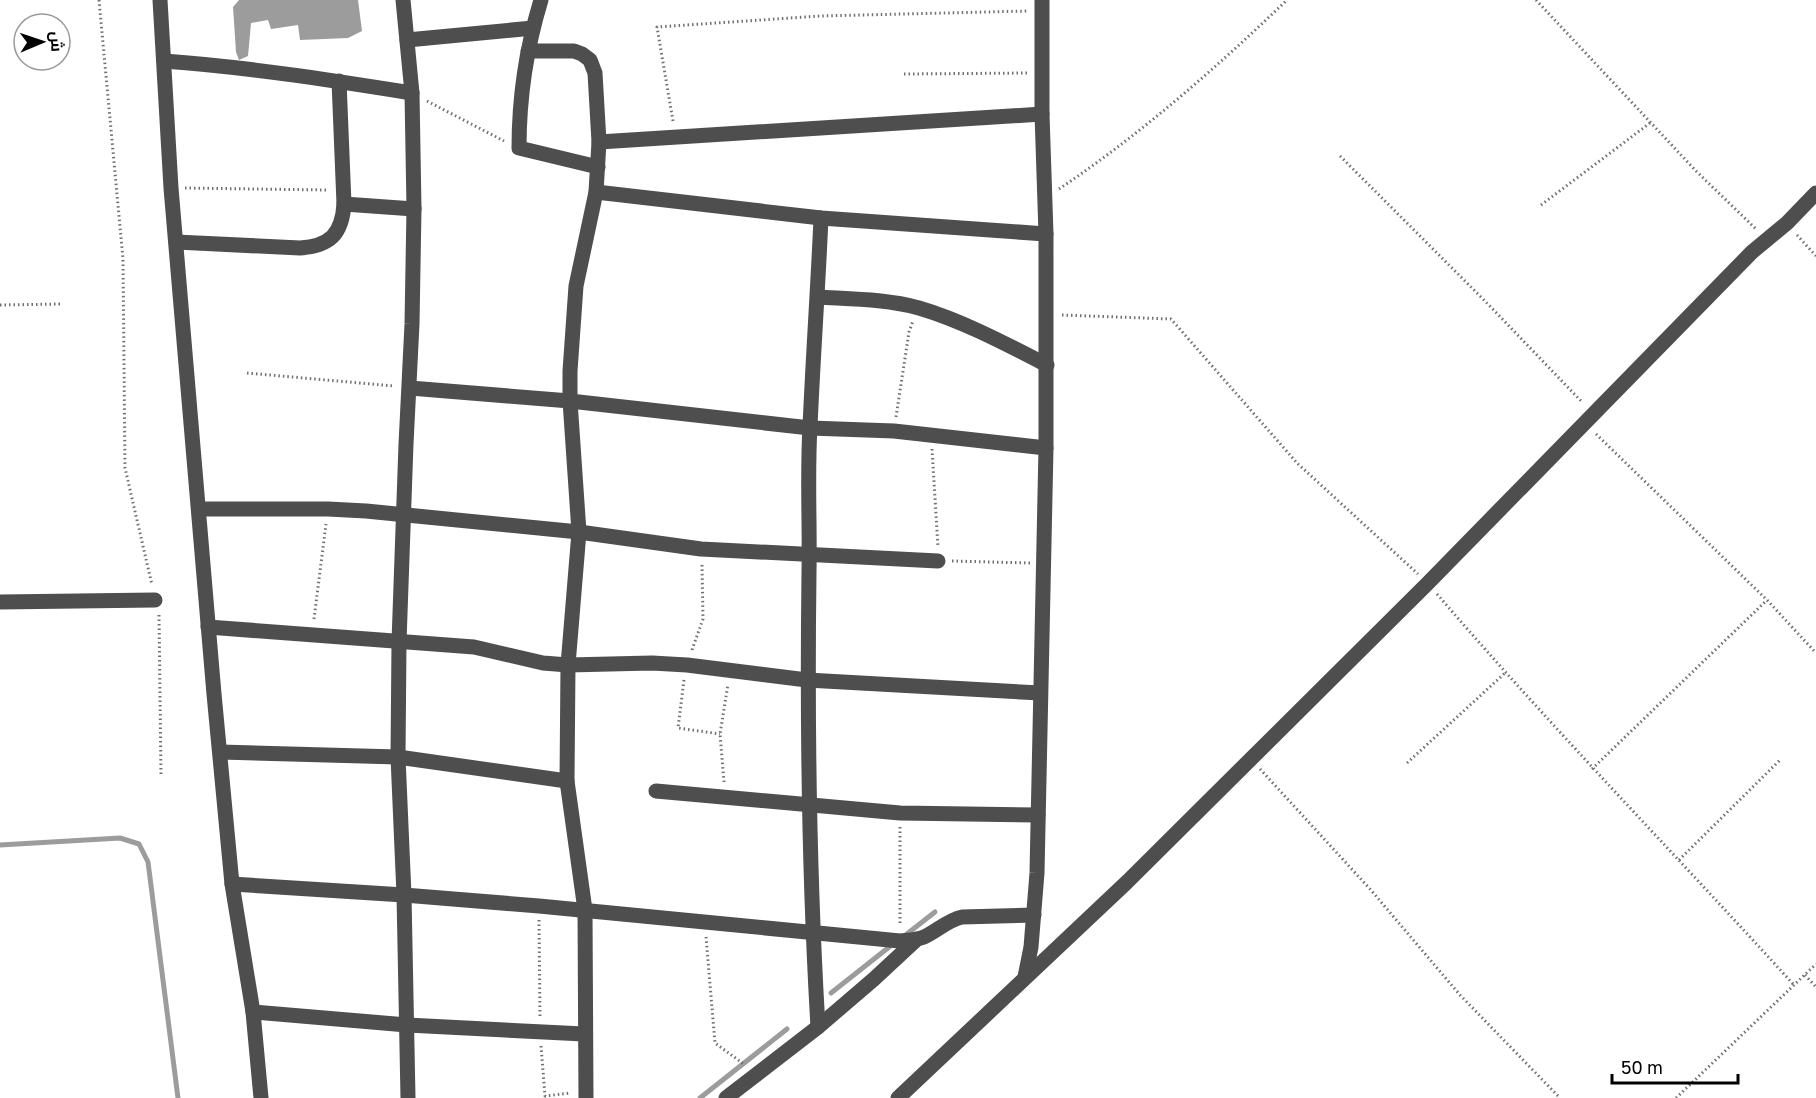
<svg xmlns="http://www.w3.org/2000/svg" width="1816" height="1098" font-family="'Golos Text',Cairo,sans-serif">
  <rect width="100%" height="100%" fill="#fff"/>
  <polygon fill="#9c9c9c" points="239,0 358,0 362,31 348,38 300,40 298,25 271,29 268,20 251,23 248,56 239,60 236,52 233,7"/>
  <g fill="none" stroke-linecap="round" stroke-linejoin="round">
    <g stroke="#9c9c9c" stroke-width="5">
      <polyline points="0,845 120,838 139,844 148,862 178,1098"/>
      <polyline points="903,937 935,912"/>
      <polyline points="831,993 893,944"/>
      <polyline points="700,1098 787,1029"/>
    </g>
    <g stroke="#707070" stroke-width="3" stroke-dasharray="1.5 3" stroke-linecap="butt">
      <polyline points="99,0 123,259 125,468 152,585"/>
      <polyline points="1536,0 1696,171 1756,229"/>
      <polyline points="904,74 1028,73"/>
      <polyline points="427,101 504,141"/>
      <polyline points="673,121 657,27 820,16 1028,11"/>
      <polyline points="1340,156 1484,300 1583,403"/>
      <polyline points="185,188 328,190"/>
      <path d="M1059,189c82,-55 157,-121 228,-189"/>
      <polyline points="1541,205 1650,123"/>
      <polyline points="1797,235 1816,256"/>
      <polyline points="0,305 61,304"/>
      <polyline points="1062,315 1171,319 1297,463 1418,574"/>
      <polyline points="247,373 394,386"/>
      <polyline points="896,417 909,332 913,321"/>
      <polyline points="1596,434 1767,600 1816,653"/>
      <polyline points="932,449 938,547"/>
      <polyline points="952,561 1030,563"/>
      <path d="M1437,594c115,134 238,260 357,391"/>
      <polyline points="159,615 161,775"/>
      <polyline points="314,619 326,524"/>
      <polyline points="692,650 703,619 702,563"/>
      <polyline points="684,680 678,728 720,734"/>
      <polyline points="1407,763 1505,673"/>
      <polyline points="1260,769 1370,889 1460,995 1560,1098"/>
      <polyline points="1592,769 1767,600"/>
      <polyline points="724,782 720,734 728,684"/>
      <polyline points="900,827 900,925"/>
      <polyline points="1679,860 1780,760"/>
      <polyline points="539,920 540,1018"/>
      <polyline points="706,937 715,1043 745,1065"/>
      <polyline points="1805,975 1816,987"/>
      <polyline points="541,1046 545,1096 571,1093"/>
      <polyline points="1676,1098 1816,964"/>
    </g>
    <g stroke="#4e4e4e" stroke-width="15">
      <polyline points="160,0 171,188 214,694 232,884 253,1012 261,1098"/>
      <polyline points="403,0 412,93 414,209 412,324 406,444 399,642 398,757 404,895 408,1098"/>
      <path d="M541,0c-15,49 -22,97 -22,148l79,19"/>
      <polyline points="407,40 533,28"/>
      <polyline points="528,51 574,51 582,54 590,60 595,73 599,142 596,192 576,286 570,371 570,401 579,532 568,665 567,781 585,910 586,1098"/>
      <path d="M164,61c83,6 166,19 248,32"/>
      <polyline points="599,142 1042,114"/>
      <polyline points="596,192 821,218 1046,234"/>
      <polyline points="344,204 414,209"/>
      <path d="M176,242l124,6c30,-2 42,-14 44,-44l-5,-123"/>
      <path d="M818,297c33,2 69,2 101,11 44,13 87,36 128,57"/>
      <polyline points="410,388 570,401 810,428 894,431 1046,448"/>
      <polyline points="199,509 328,509 366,511 579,532 701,549 938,561"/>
      <polyline points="0,602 155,600"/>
      <polyline points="208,627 474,647 543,663 568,665 652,663 687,665 807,680 1040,693"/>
      <polyline points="220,752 398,757 567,781"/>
      <polyline points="656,791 900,813 1038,815"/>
      <path d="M232,884l172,11 135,11 361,35c9,-1 16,-1 24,-4 13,-6 24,-17 38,-20l72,-2"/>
      <polyline points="1025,977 1031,947 1037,873 1046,448 1046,234 1042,114 1042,0"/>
      <polyline points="253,1012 407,1025 584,1034"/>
      <path d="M818,1027c-9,-152 -11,-303 -9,-455 1,-48 -2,-97 1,-145 3,-70 8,-140 11,-209"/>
      <polyline points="726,1098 818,1027 874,979 916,940"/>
      <polyline points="898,1098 1127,882 1427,584 1752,252 1787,223 1816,193"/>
    </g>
  </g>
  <g transform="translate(42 42) rotate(88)"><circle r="28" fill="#ffffff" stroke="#999999" stroke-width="1.5"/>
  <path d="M0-4.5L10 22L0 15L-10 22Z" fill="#000000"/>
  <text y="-9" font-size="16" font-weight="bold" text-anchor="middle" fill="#000000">ش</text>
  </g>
  <path d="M1612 1074v9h126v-9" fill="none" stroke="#000000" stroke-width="3"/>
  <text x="1621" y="1074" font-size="18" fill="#000000" stroke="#ffffff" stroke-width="4.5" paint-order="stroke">50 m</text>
</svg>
